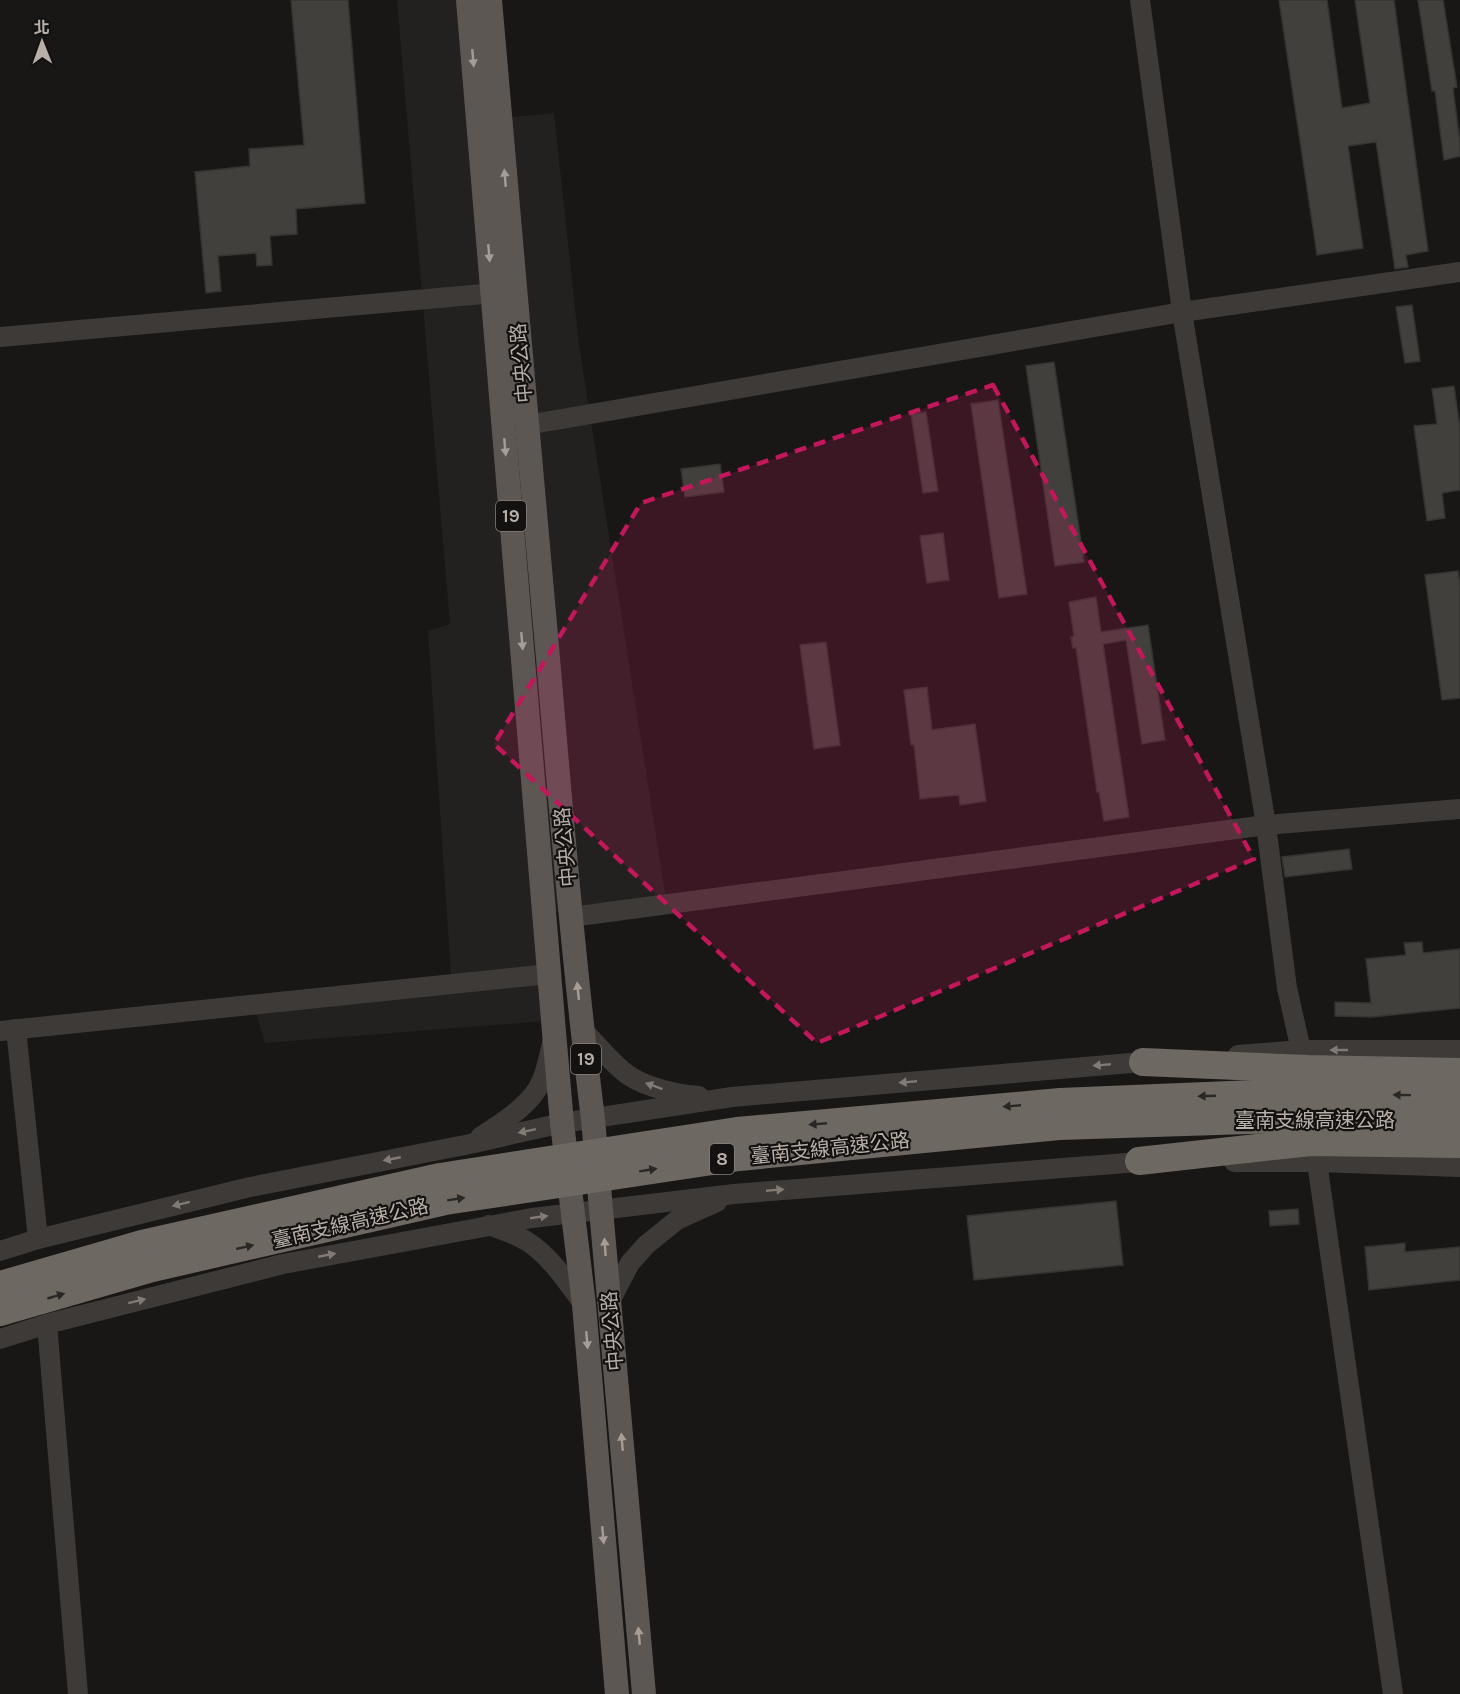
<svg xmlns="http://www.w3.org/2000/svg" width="1460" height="1694" font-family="Karla,'Noto Sans TC',sans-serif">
  <rect width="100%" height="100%" fill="#181716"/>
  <polygon fill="#22211f" points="397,0 494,0 504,118 554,113 579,345 666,899 534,915 545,1021 265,1043 254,1006 451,975 428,631 450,624"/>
  <g fill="#42403d" stroke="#343330" stroke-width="1.5">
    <polygon points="291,0 348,0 365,203 296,209 297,234 270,236 272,265 257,266 256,253 218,256 221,291 206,293 195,172 250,166 249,149 304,145"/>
    <polygon points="1279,0 1327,0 1342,108 1370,103 1355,0 1394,0 1428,251 1406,255 1408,267 1395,269 1376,142 1348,146 1363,248 1317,255"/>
    <polygon points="1418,0 1443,0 1457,87 1453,88 1460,143 1460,156 1444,160 1435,91 1432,91"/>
    <polygon points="1412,305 1420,361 1405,363 1396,307"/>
    <polygon points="1054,362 1084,562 1055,566 1026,366"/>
    <polygon points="1454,386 1460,429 1460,490 1442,493 1445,518 1427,521 1414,426 1437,424 1432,389"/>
    <polygon points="998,400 1027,594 999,598 971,404"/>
    <polygon points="926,412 938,491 923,493 911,414"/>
    <polygon points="720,464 724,492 685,497 681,469"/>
    <polygon points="943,533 949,580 927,583 920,536"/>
    <polygon points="1458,571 1460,586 1460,698 1442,700 1425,575"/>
    <polygon points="1096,597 1101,632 1148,625 1165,740 1142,744 1126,640 1103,644 1129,817 1104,821 1099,792 1097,792 1076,648 1073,648 1071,637 1074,636 1069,602"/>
    <polygon points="826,642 840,745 814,749 800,645"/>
    <polygon points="927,687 932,730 975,724 986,801 960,805 959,795 920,799 914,745 911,745 904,690"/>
    <polygon points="1349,849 1352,869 1285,877 1282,857"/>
    <polygon points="1422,942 1423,953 1460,949 1460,1008 1372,1017 1335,1016 1335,1002 1371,1003 1366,959 1406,955 1404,943"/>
    <polygon points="1116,1201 1123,1265 974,1280 967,1216"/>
    <polygon points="1298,1209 1299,1224 1270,1226 1269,1211"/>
    <polygon points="1405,1243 1405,1252 1460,1247 1460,1280 1369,1290 1365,1247"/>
  </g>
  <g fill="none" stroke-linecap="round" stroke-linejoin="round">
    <g stroke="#3d3a37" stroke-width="20">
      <polyline points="1140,0 1182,312 1266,825 1287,988 1301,1050"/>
      <polyline points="0,337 506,292"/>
      <polyline points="527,425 1182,312 1460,272"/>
      <polyline points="571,917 1266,825 1460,809"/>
      <polyline points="16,1029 38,1239"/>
      <path d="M582,1029c15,15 29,34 46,46 17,12 51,20 71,21"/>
      <polyline points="0,1031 549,974"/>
      <polyline points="1238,1055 1301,1050 1460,1050"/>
      <path d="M480,1137c21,-14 52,-32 62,-57 5,-12 7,-25 10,-37"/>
      <polyline points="1234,1162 1317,1162 1460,1167"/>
      <polyline points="1317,1162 1393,1694"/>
      <path d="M489,1225c13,5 27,9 39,17 23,15 40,41 56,63"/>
      <polyline points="0,1251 38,1239 250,1187 470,1144 562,1123 732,1097 1155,1061"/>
      <polyline points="609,1303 630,1263 646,1245 677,1220 717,1202"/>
      <polyline points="47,1324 78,1694"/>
      <polyline points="0,1339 47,1324 283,1264 532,1218 734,1194 1151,1161"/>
    </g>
    <g stroke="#5c5753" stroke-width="24">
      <polyline points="468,0 554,1032 562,1123 584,1305 617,1694"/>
      <path d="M490,0c19,219 38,439 58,658 13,154 26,308 45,461l51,575"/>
    </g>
    <g stroke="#6e6863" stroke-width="28">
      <polyline points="1143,1062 1308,1069 1460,1072"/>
      <polyline points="1139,1161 1310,1142 1460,1144"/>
    </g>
    <g stroke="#6e6863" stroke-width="28">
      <polyline points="0,1285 142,1244 440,1177 737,1131 1060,1102 1278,1093 1460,1096"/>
      <polyline points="0,1312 152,1268 445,1201 739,1157 1059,1126 1280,1119 1460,1121"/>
    </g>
  </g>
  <defs><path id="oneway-solid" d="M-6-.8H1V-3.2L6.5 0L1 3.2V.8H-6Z" transform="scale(1.5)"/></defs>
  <g fill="#a69d97">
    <use href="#oneway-solid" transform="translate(473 58) rotate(85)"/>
    <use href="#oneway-solid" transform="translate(505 178) rotate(-95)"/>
    <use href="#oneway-solid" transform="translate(489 253) rotate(85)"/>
    <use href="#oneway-solid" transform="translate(505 447) rotate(85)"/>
    <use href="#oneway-solid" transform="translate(522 641) rotate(85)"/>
    <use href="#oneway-solid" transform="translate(578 991) rotate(-96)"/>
    <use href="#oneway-solid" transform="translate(605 1247) rotate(-94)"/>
    <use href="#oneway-solid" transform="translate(587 1340) rotate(85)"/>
    <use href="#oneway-solid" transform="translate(622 1442) rotate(-95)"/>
    <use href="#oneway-solid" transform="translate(603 1535) rotate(85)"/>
    <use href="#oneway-solid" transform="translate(639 1636) rotate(-95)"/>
  </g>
  <g fill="#817a75">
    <use href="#oneway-solid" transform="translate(1339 1050) rotate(180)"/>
    <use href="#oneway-solid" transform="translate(1102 1065) rotate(175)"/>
    <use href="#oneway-solid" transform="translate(908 1082) rotate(175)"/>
    <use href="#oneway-solid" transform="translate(654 1086) rotate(-160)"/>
    <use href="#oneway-solid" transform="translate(527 1131) rotate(168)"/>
    <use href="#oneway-solid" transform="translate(392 1159) rotate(169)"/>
    <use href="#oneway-solid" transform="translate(775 1190) rotate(-5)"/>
    <use href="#oneway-solid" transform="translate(181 1204) rotate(166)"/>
    <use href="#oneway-solid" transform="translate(539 1217) rotate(-8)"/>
    <use href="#oneway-solid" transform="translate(327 1255) rotate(-11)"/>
    <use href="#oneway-solid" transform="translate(137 1301) rotate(-14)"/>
  </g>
  <g fill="#2a2826">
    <use href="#oneway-solid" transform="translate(1402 1095) rotate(-179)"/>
    <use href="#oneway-solid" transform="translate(1207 1096) rotate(178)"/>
    <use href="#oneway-solid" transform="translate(1012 1106) rotate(175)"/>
    <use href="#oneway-solid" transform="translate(818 1124) rotate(175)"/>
    <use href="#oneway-solid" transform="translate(648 1170) rotate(-9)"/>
    <use href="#oneway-solid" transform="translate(456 1199) rotate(-9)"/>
    <use href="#oneway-solid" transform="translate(245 1247) rotate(-13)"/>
    <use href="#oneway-solid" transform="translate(56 1296) rotate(-16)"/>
  </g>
  <path fill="#c2185b" fill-opacity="0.2" stroke="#c2185b" stroke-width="4.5" stroke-dasharray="12 8" stroke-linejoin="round" d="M993,385l261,474 -437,184 -323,-299 147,-241z"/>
  <g text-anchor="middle" stroke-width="4.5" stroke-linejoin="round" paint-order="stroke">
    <g fill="#131211" stroke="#86807b" stroke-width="1.5">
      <rect x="496" y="501" width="30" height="30" rx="4.5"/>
      <rect x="571" y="1044" width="30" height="30" rx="4.5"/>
      <rect x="710" y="1144" width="24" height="30" rx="4.5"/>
    </g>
    <g font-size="18" font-weight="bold" fill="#b8afa8">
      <text x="511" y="522">19</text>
      <text x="586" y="1065">19</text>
      <text x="722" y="1165">8</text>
    </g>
    <g font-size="20" fill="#b8afa8" stroke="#131211">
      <text transform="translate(521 363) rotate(-95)" y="7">中央公路</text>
      <text transform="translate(565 847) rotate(-95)" y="7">中央公路</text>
      <text x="1315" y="1127">臺南支線高速公路</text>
      <text transform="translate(830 1148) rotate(-6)" y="7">臺南支線高速公路</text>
      <text transform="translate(350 1223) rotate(-13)" y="7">臺南支線高速公路</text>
      <text transform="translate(612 1331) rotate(-95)" y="7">中央公路</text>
    </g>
  </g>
  <g transform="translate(42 42) rotate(359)" stroke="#131211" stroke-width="4.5" paint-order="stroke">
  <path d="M0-4.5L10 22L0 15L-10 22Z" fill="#b8afa8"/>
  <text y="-9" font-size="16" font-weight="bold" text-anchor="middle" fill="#b8afa8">北</text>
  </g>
</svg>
